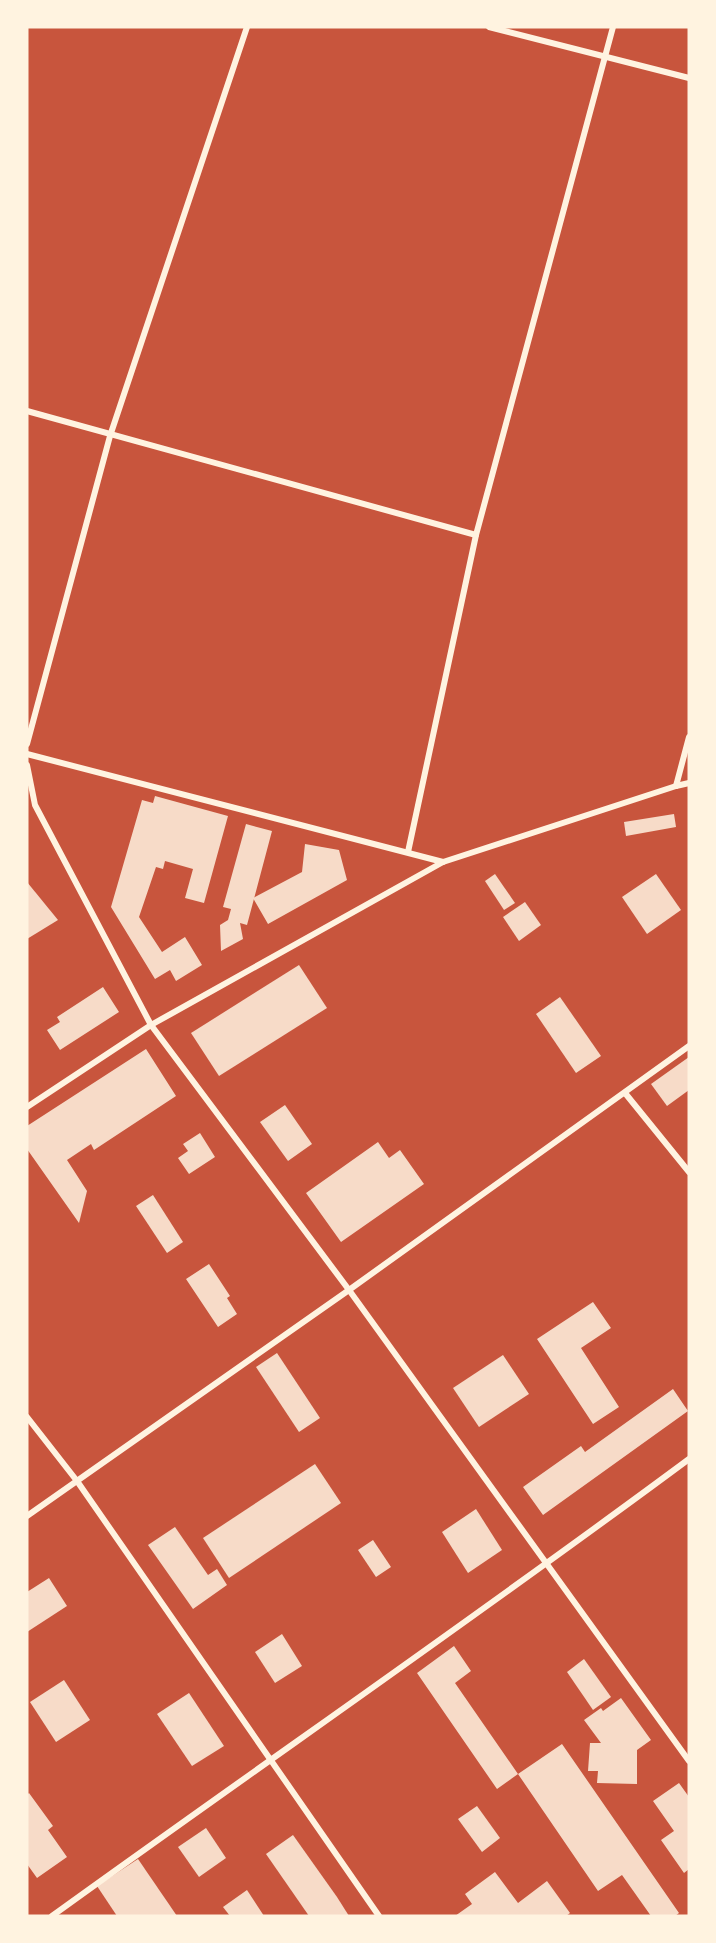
<svg xmlns="http://www.w3.org/2000/svg" width="716" height="1943" font-family="Roboto,sans-serif">
  <rect width="100%" height="100%" fill="#c8553d"/>
  <g fill="#f7dbc8">
    <polygon points="155,796 228,816 204,903 185,898 193,869 165,861 163,869 156,867 139,917 162,952 185,937 202,965 176,981 170,970 155,979 111,907 142,800 153,803"/>
    <polygon points="674,814 676,827 626,836 624,822"/>
    <polygon points="246,824 272,831 247,925 240,923 243,939 221,951 220,925 228,920 231,909 223,907"/>
    <polygon points="305,844 339,850 347,880 268,924 253,898 302,872"/>
    <polygon points="495,874 515,903 504,910 485,881"/>
    <polygon points="656,874 681,910 647,934 622,897"/>
    <polygon points="27,882 58,920 27,939"/>
    <polygon points="525,902 541,925 519,941 503,917"/>
    <polygon points="299,965 327,1008 219,1076 191,1033"/>
    <polygon points="103,987 119,1012 60,1050 47,1030 60,1022 57,1017"/>
    <polygon points="560,997 601,1056 576,1073 536,1014"/>
    <polygon points="146,1049 176,1096 94,1150 91,1144 67,1160 87,1191 79,1223 27,1149 27,1126"/>
    <polygon points="689,1057 689,1090 667,1106 651,1084"/>
    <polygon points="285,1105 312,1144 288,1161 260,1122"/>
    <polygon points="200,1133 215,1157 189,1174 178,1158 188,1151 183,1144"/>
    <polygon points="378,1142 389,1158 400,1150 424,1184 341,1242 306,1193"/>
    <polygon points="153,1195 183,1242 167,1253 136,1206"/>
    <polygon points="209,1264 230,1296 227,1298 237,1314 218,1327 186,1279"/>
    <polygon points="593,1302 611,1328 581,1348 619,1407 593,1424 537,1339"/>
    <polygon points="277,1353 320,1418 299,1432 256,1367"/>
    <polygon points="503,1355 529,1394 479,1427 453,1388"/>
    <polygon points="673,1389 688,1411 543,1515 523,1487 581,1446 585,1452"/>
    <polygon points="315,1464 341,1503 229,1578 203,1538"/>
    <polygon points="476,1509 502,1550 468,1573 442,1532"/>
    <polygon points="175,1527 208,1575 217,1569 227,1585 193,1609 148,1545"/>
    <polygon points="373,1540 391,1567 376,1577 358,1550"/>
    <polygon points="49,1578 67,1606 27,1632 27,1592"/>
    <polygon points="282,1634 302,1666 275,1683 255,1652"/>
    <polygon points="454,1646 471,1671 455,1683 518,1774 497,1789 417,1673"/>
    <polygon points="584,1659 611,1697 593,1710 567,1672"/>
    <polygon points="64,1680 90,1720 56,1742 30,1702"/>
    <polygon points="189,1693 224,1746 192,1766 157,1714"/>
    <polygon points="621,1698 651,1740 637,1750 637,1784 597,1783 598,1771 588,1771 590,1743 601,1743 584,1720 601,1708 603,1711"/>
    <polygon points="562,1744 679,1913 675,1916 651,1916 622,1875 598,1891 518,1774"/>
    <polygon points="679,1783 689,1797 689,1869 684,1873 661,1840 674,1831 653,1801"/>
    <polygon points="29,1793 53,1826 48,1830 67,1857 37,1878 27,1864 27,1795"/>
    <polygon points="477,1806 500,1838 482,1852 458,1819"/>
    <polygon points="206,1828 226,1858 199,1877 178,1847"/>
    <polygon points="293,1835 337,1897 349,1916 309,1916 266,1854"/>
    <polygon points="138,1859 177,1916 117,1916 97,1886"/>
    <polygon points="495,1872 518,1903 547,1881 570,1913 566,1916 455,1916 472,1904 465,1894"/>
    <polygon points="247,1890 264,1916 230,1916 223,1907"/>
  </g>
  <g fill="none" stroke-linecap="round" stroke-linejoin="round">
    <g stroke="#fff3e0" stroke-width="6">
      <polyline points="489,27 689,78"/>
      <polyline points="27,411 476,535"/>
      <polyline points="27,744 110,436 247,27"/>
      <polyline points="27,754 443,862"/>
      <polyline points="27,765 35,805 151,1025 349,1290 689,1761"/>
      <polyline points="676,786 689,737"/>
      <polyline points="408,852 476,535 613,27"/>
      <polyline points="625,1093 689,1172"/>
      <polyline points="27,1107 151,1025 443,862 676,786 689,783"/>
      <polyline points="27,1417 77,1481 379,1916"/>
      <polyline points="27,1516 349,1290 689,1046"/>
      <path d="M52,1916c212,-153 427,-301 637,-457"/>
    </g>
  </g>
  <rect width="716" height="1943" fill="none" stroke="#fff3e0" stroke-width="57"/>
</svg>
